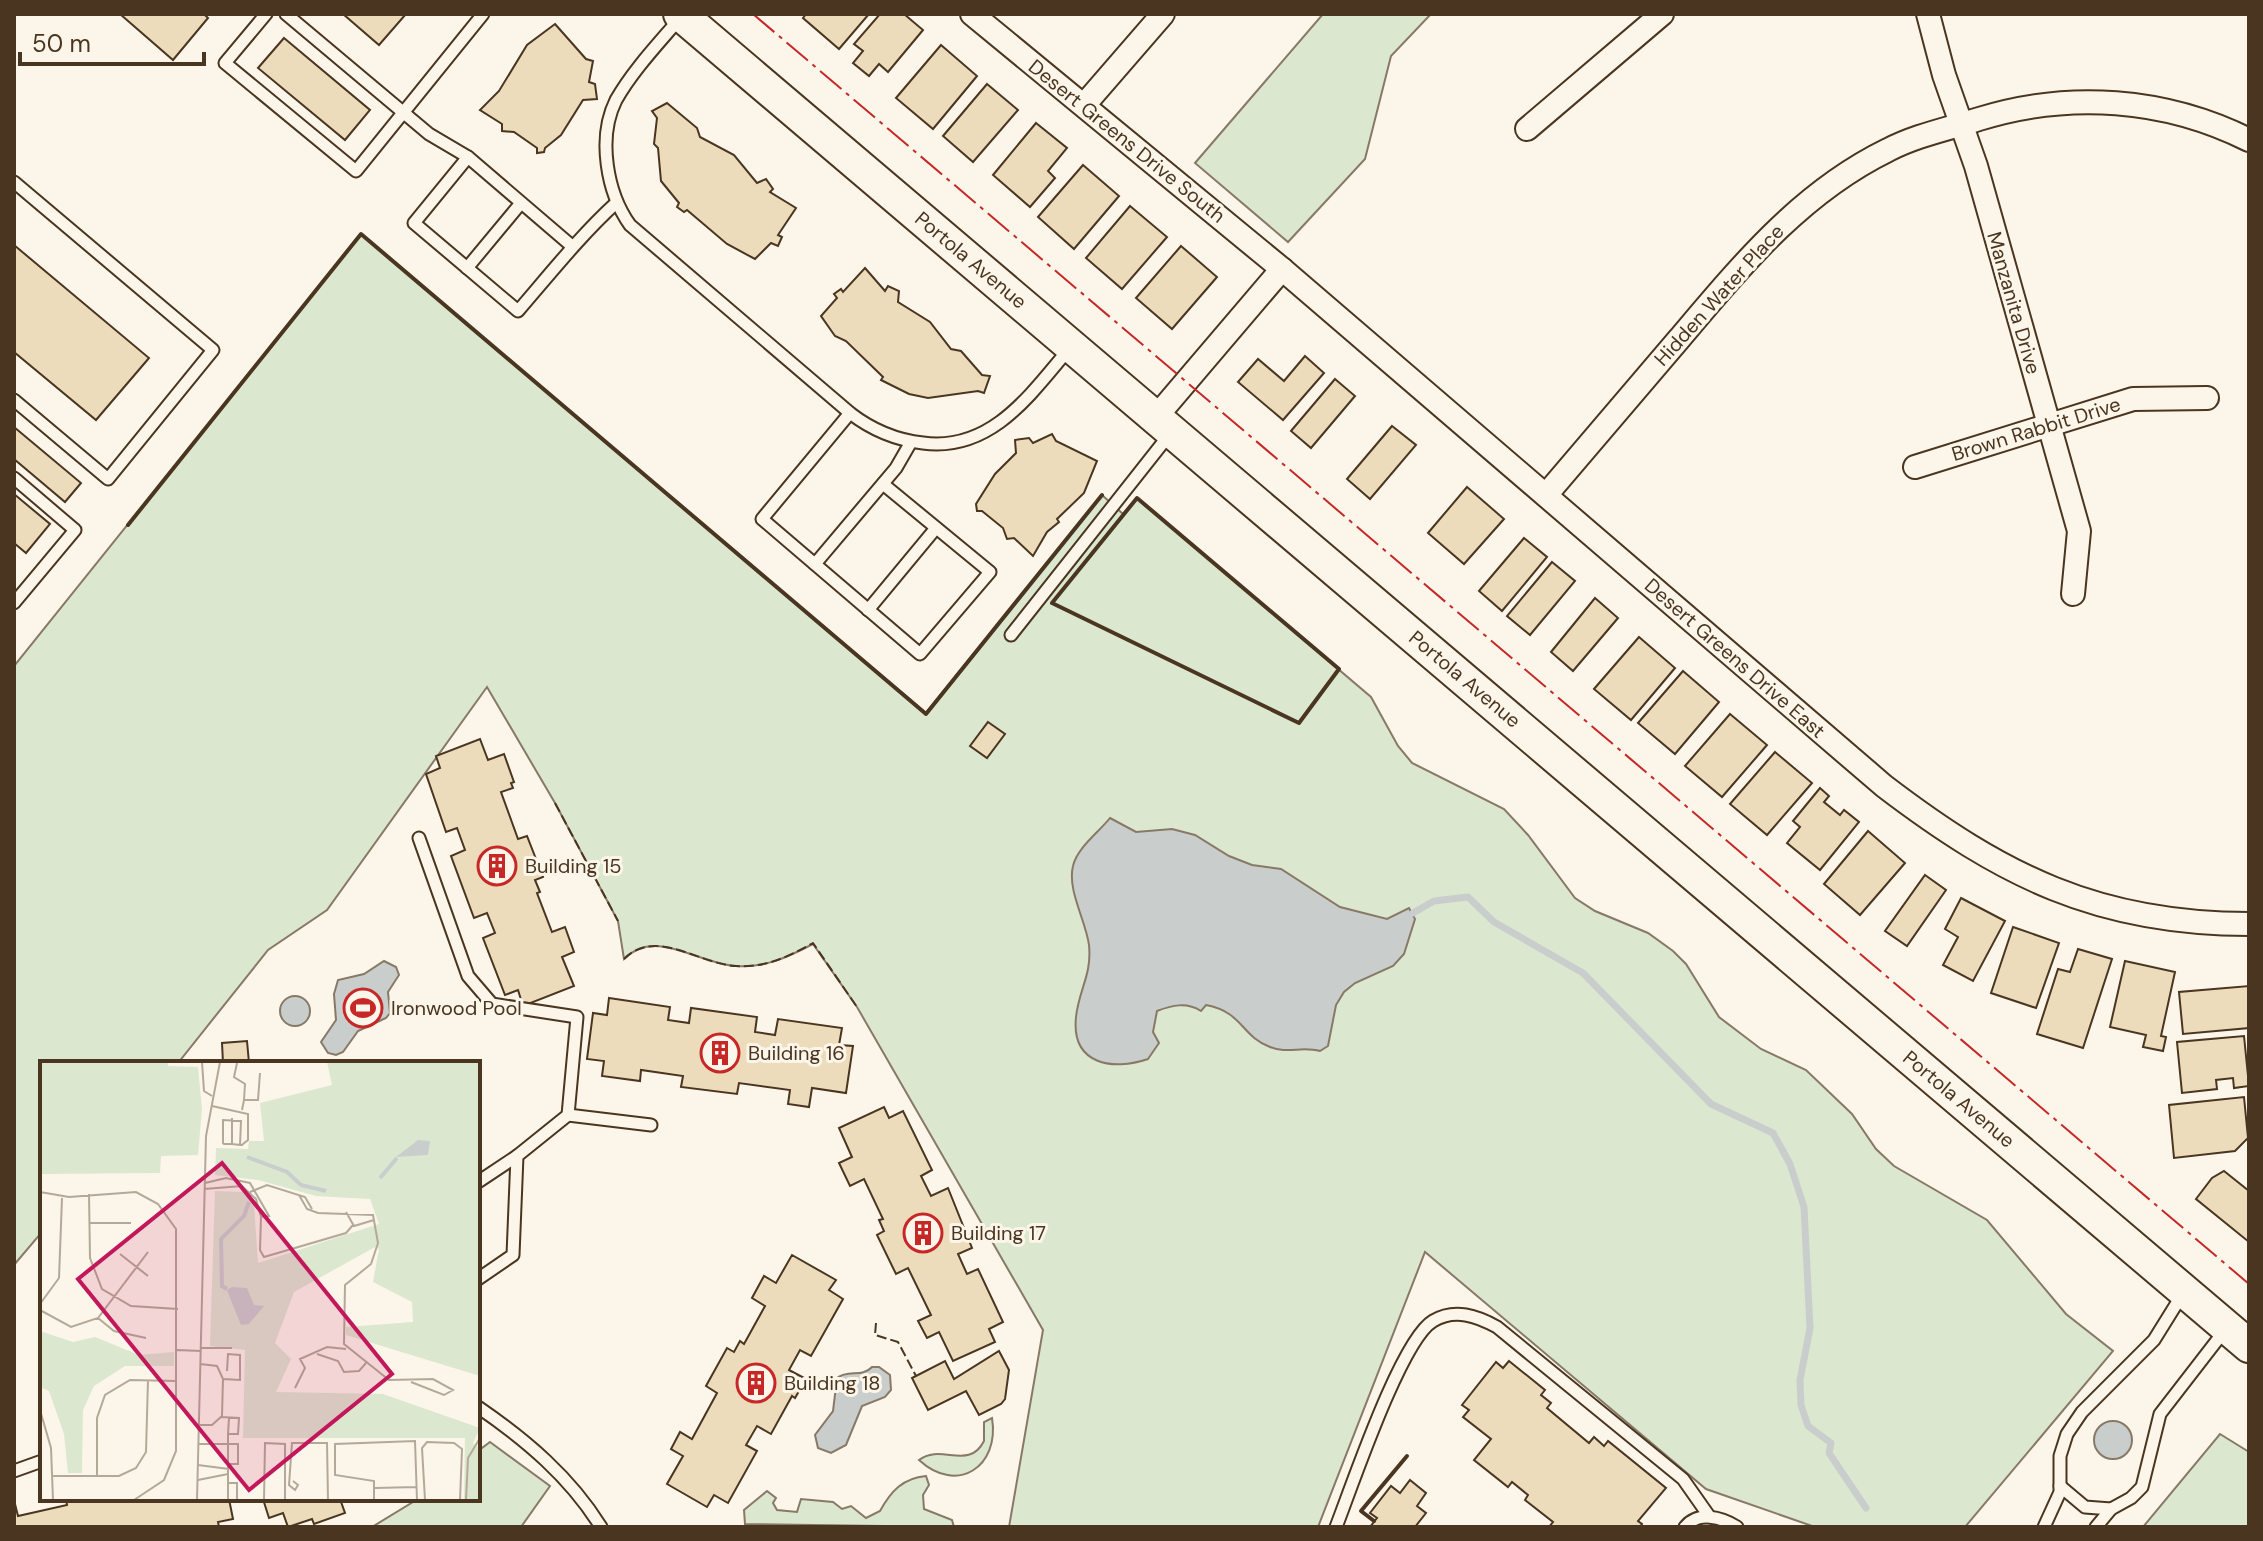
<svg xmlns="http://www.w3.org/2000/svg" width="2263" height="1541" font-family="'DM Sans',sans-serif">
  <rect width="100%" height="100%" fill="#fbf6e9"/>
  <g fill="#dce7d0" stroke="#887966" stroke-width="2">
    <polygon points="1323,14 1431,14 1391,56 1365,159 1288,242 1195,163"/>
    <path d="M361,234l565,479 176,-218 21,19 14,-16 234,199 27,49 14,17 92,46 24,26 47,63 20,13 53,22 25,18 13,13 33,53 42,32 45,21 46,44 24,35 18,17 93,54 79,94 47,37 -148,176h-150l-109,-38 -281,-237 -107,275h-309l34,-197 -186,-323 -44,-63c-25,13 -48,24 -77,22 -38,-2 -80,-39 -112,-7l-6,-38 -63,-118 -68,-116 -160,223 -59,40 -90,113h-136v169l-28,33v-599z"/>
    <path d="M992,1418c8,49 -35,77 -73,42 22,-17 50,11 65,-19v-19z"/>
    <polygon points="2220,1434 2249,1452 2249,1527 2143,1527"/>
    <polygon points="490,1442 550,1486 521,1527 372,1527 418,1499 478,1499 478,1451"/>
    <path d="M926,1476l3,9 -6,10 1,14 28,11 2,7 -209,-3 -1,-14 23,-19 9,7 -3,5 4,7 20,2 4,-13 32,3 9,7 9,-3 15,12 14,-7c11,-20 23,-33 46,-35z"/>
  </g>
  <g fill="#c9cecd" stroke="#887966" stroke-width="2">
    <path d="M1110,818l26,14 36,-3 23,6 34,21 23,9 29,4 59,38 47,12 22,-11 6,11 -11,35 -11,12 -38,17 -11,9 -8,13 -8,41 -8,5c-18,-5 -33,3 -50,-4 -29,-11 -27,-35 -64,-42l-5,6c-14,-9 -29,-6 -44,0l-4,21 6,11 -11,16c-35,12 -77,6 -72,-42 3,-28 16,-42 13,-72 -3,-24 -22,-55 -16,-79 4,-18 25,-33 37,-48z"/>
    <polygon points="384,961 396,967 399,975 388,992 390,1013 386,1018 358,1031 343,1052 336,1055 328,1053 321,1042 336,1020 334,994 338,980 364,974"/>
    <circle cx="295" cy="1011" r="15"/>
    <path d="M872,1367h7l11,8 1,15 -6,7 -23,9 -16,39 -15,8 -13,-5 -3,-13 18,-24 4,-33c11,-9 25,0 35,-11z"/>
    <circle cx="2113" cy="1440" r="19"/>
  </g>
  <g fill="none" stroke-linecap="round" stroke-linejoin="round">
    <polyline stroke="#c9cecd" stroke-width="7" points="1413,913 1434,901 1468,897 1494,922 1583,973 1711,1104 1773,1133 1790,1164 1804,1207 1810,1328 1800,1380 1801,1405 1808,1426 1831,1443 1829,1453 1866,1508"/>
  </g>
  <g fill="#ecdcbc" stroke="#4a3520" stroke-width="2">
    <polygon points="120,14 204,14 208,18 173,60"/>
    <polygon points="343,14 406,14 379,45"/>
    <polygon points="806,14 869,14 839,49 803,18"/>
    <polygon points="880,14 904,14 923,30 888,72 879,64 869,76 853,63 863,51 854,44"/>
    <polygon points="555,24 586,59 593,61 589,82 595,84 597,99 583,100 561,135 545,148 544,152 537,153 537,148 514,132 502,131 502,124 480,110 499,91 527,45"/>
    <polygon points="284,38 370,110 345,140 258,68"/>
    <polygon points="941,45 977,76 933,129 896,98"/>
    <polygon points="987,84 1018,110 973,162 943,136"/>
    <polygon points="667,103 697,128 700,137 734,155 757,183 766,179 773,189 770,192 796,208 778,235 782,237 778,246 771,243 755,259 727,244 687,210 684,212 677,207 679,203 661,181 658,148 654,144 657,118 652,111"/>
    <polygon points="1036,123 1067,148 1048,171 1055,178 1030,207 993,175"/>
    <polygon points="1083,165 1119,196 1074,249 1038,217"/>
    <polygon points="1130,206 1167,237 1122,289 1086,258"/>
    <polygon points="14,245 149,358 96,420 14,352"/>
    <polygon points="1181,246 1217,277 1172,329 1136,298"/>
    <polygon points="865,268 885,291 888,286 899,291 898,302 930,322 951,349 961,351 982,375 990,376 984,393 978,391 928,398 909,394 881,380 883,377 846,341 835,336 821,316 837,298 834,294 841,289 843,292"/>
    <polygon points="1305,356 1324,373 1283,420 1238,382 1258,359 1284,381"/>
    <polygon points="1335,379 1355,396 1311,448 1291,431"/>
    <polygon points="1392,426 1416,445 1370,499 1347,479"/>
    <polygon points="14,427 81,483 65,502 14,459"/>
    <polygon points="1052,434 1056,441 1097,461 1084,493 1057,519 1059,522 1047,532 1033,556 1014,538 1007,539 1003,528 982,511 977,511 976,504 995,474 1016,453 1015,440 1029,438 1033,443"/>
    <polygon points="1467,487 1504,519 1464,564 1428,533"/>
    <polygon points="14,494 50,524 26,553 14,543"/>
    <polygon points="1524,538 1547,557 1502,611 1479,591"/>
    <polygon points="1552,562 1575,581 1530,635 1507,616"/>
    <polygon points="1595,598 1618,618 1573,671 1551,652"/>
    <polygon points="1639,637 1675,668 1631,720 1594,689"/>
    <polygon points="1683,671 1719,702 1675,754 1638,723"/>
    <polygon points="1730,714 1767,745 1722,797 1685,766"/>
    <polygon points="988,722 1005,734 987,758 970,746"/>
    <polygon points="480,739 488,760 504,754 514,782 511,783 513,788 501,792 518,839 527,836 543,877 535,880 540,892 537,893 552,932 565,927 574,952 562,957 574,986 523,1006 518,990 505,995 483,938 495,933 487,913 474,918 451,856 465,850 457,828 446,832 426,774 440,768 436,756"/>
    <polygon points="1775,752 1812,783 1767,835 1730,804"/>
    <polygon points="1820,788 1829,796 1824,802 1840,815 1844,810 1859,822 1820,870 1787,843 1800,827 1793,821"/>
    <polygon points="1868,831 1905,863 1860,915 1824,884"/>
    <polygon points="1925,875 1946,890 1907,946 1885,931"/>
    <polygon points="1961,898 2005,921 1973,981 1943,965 1958,937 1945,929"/>
    <polygon points="2013,927 2059,943 2036,1008 1991,993"/>
    <polygon points="2078,949 2112,959 2083,1048 2037,1034 2058,969 2070,972"/>
    <polygon points="2125,961 2175,972 2161,1036 2166,1037 2163,1051 2143,1047 2146,1035 2110,1027"/>
    <polygon points="2249,986 2249,1028 2183,1034 2179,992"/>
    <polygon points="609,998 670,1007 668,1020 689,1023 691,1008 757,1017 755,1032 775,1035 778,1019 842,1028 839,1045 853,1046 846,1093 812,1088 809,1107 788,1104 790,1090 739,1083 737,1094 681,1087 683,1076 641,1070 640,1081 602,1076 604,1061 587,1059 593,1013 607,1015"/>
    <polygon points="2244,1036 2249,1086 2234,1088 2233,1078 2216,1080 2217,1089 2182,1093 2177,1042"/>
    <polygon points="247,1041 249,1063 223,1063 222,1043"/>
    <polygon points="2244,1097 2248,1138 2235,1151 2174,1158 2169,1105"/>
    <polygon points="884,1107 889,1118 903,1111 932,1170 921,1176 931,1196 948,1188 972,1248 958,1254 967,1274 978,1269 1003,1322 989,1329 995,1342 953,1361 939,1332 927,1338 918,1321 931,1315 908,1268 896,1274 877,1235 884,1231 879,1220 883,1219 864,1179 850,1186 839,1163 852,1157 839,1128"/>
    <polygon points="2224,1171 2249,1191 2249,1242 2196,1199 2212,1178"/>
    <polygon points="792,1255 836,1280 829,1290 843,1299 811,1356 800,1350 789,1370 806,1379 795,1398 792,1396 771,1434 757,1426 746,1445 757,1451 728,1503 714,1495 707,1507 667,1484 683,1456 671,1449 680,1432 692,1439 717,1393 706,1386 727,1348 734,1352 740,1341 744,1344 765,1306 752,1298 764,1276 776,1283"/>
    <polygon points="999,1351 1009,1370 1005,1399 1001,1404 979,1415 966,1391 928,1410 912,1378 945,1361 954,1379"/>
    <polygon points="1509,1361 1545,1390 1541,1395 1551,1403 1547,1408 1589,1443 1594,1437 1604,1446 1608,1441 1666,1488 1638,1521 1642,1524 1640,1527 1549,1527 1553,1522 1525,1500 1528,1495 1512,1482 1508,1487 1474,1460 1491,1439 1463,1417 1469,1410 1462,1405 1496,1362 1503,1368"/>
    <polygon points="1410,1480 1426,1493 1417,1506 1426,1513 1415,1527 1370,1527 1377,1518 1370,1513 1391,1486 1400,1493"/>
    <polygon points="66,1499 229,1499 233,1519 218,1522 219,1527 14,1527 14,1500 18,1516 67,1505"/>
    <polygon points="263,1499 340,1499 345,1513 314,1524 312,1519 288,1527 283,1513 269,1518"/>
  </g>
  <g fill="none" stroke-linecap="round" stroke-linejoin="round">
    <defs>
      <g id="lane">
        <polyline points="266,14 225,63 356,171 483,14"/>
        <polyline points="286,14 429,134 468,157"/>
        <path d="M681,17c-22,26 -48,53 -65,83 -19,38 -9,93 14,125l220,188c22,17 45,27 73,30 68,9 107,-48 146,-94"/>
        <polyline points="14,182 213,350 108,479 14,400"/>
        <path d="M573,247l-105,-90 -54,66 104,88c32,-37 62,-75 98,-108"/>
        <polyline points="467,268 521,203"/>
        <polyline points="850,413 762,519 920,654 990,572 883,484"/>
        <polyline points="14,478 75,530 14,603"/>
        <polyline points="815,564 896,468 911,442"/>
        <polyline points="868,610 936,528"/>
        <polyline points="1011,635 1169,435"/>
        <polyline points="419,838 468,976 492,1004 577,1017 568,1115 517,1156 513,1255 478,1279"/>
        <polyline points="568,1115 651,1125"/>
        <polyline points="478,1182 517,1156"/>
        <path d="M478,1407c48,33 92,70 123,120"/>
        <polyline points="14,1471 42,1461"/>
        <polyline points="2060,1486 2085,1507 2111,1509"/>
        <path d="M1336,1527c16,-41 65,-187 97,-206 22,-13 44,-5 64,6l186,152 26,37"/>
        <path d="M1685,1527c13,-16 36,-10 52,0"/>
        <polyline points="2044,1527 2060,1492 2060,1456 2067,1434 2082,1412 2154,1340 2182,1295"/>
        <polyline points="2096,1527 2111,1509 2131,1498 2142,1487 2160,1414 2225,1330"/>
      </g>
      <g id="street">
        <path d="M972,14l310,255 602,517c118,90 214,138 365,138"/>
        <polyline points="1928,14 1944,75 1976,166 2079,531 2073,594"/>
        <polyline points="1085,104 1163,14"/>
        <polyline points="1527,129 1662,14"/>
        <polyline points="1156,417 1282,269"/>
        <polyline points="1915,467 2133,399 2207,398"/>
        <path d="M1546,495c44,-52 89,-104 133,-156 62,-73 121,-146 209,-189 29,-15 60,-21 91,-31 90,-28 186,-21 270,21"/>
      </g>
      <polyline id="secondary" points="680,14 2249,1346"/>
    </defs>
    <use href="#lane" stroke="#4a3520" stroke-width="15"/>
    <use href="#street" stroke="#4a3520" stroke-width="26"/>
    <use href="#secondary" stroke="#4a3520" stroke-width="36"/>
    <use href="#lane" stroke="#fbf6e9" stroke-width="11"/>
    <use href="#street" stroke="#fbf6e9" stroke-width="22"/>
    <use href="#secondary" stroke="#fbf6e9" stroke-width="32"/>
    <g stroke="#4a3520" stroke-width="2" stroke-dasharray="10 4" stroke-linecap="butt">
      <polyline points="555,803 618,921"/>
      <path d="M624,959c32,-32 74,5 112,7 29,2 52,-9 77,-23l44,64"/>
      <polyline points="876,1323 875,1335 898,1342 916,1376"/>
    </g>
    <g stroke="#4a3520" stroke-width="4">
      <polygon points="1137,498 1339,669 1299,723 1052,603"/>
      <polyline points="128,525 361,234 926,714 1102,495"/>
      <polyline points="1374,1521 1361,1511 1407,1456"/>
    </g>
    <polyline stroke="#c62828" stroke-width="2" stroke-dasharray="28 6 4 6" stroke-linecap="butt" points="753,14 2249,1284"/>
  </g>
  <defs>
    <symbol id="building-ring" viewBox="-11 -11 22 22"><circle r="9.5" fill="#fbf6e9" stroke="#c62828" stroke-width="1.5"/><path d="M-4-6H4V6H1V3H-1V6H-4ZM-2.5-4.3h1.7v1.8h-1.7ZM.8-4.3h1.7v1.8H.8ZM-2.5-1h1.7V.8h-1.7ZM.8-1h1.7V.8H.8Z" fill="#c62828"/></symbol>
    <symbol id="stadium-ring" viewBox="-11 -11 22 22"><circle r="9.5" fill="#fbf6e9" stroke="#c62828" stroke-width="1.5"/><path d="M0-5a6.5 5 0 1 0 0 10a6.5 5 0 1 0 0-10ZM-3.5-1.8h7v3.6h-7Z" fill="#c62828"/></symbol>
  </defs>
  <g fill-rule="evenodd">
    <use href="#building-ring" x="475" y="844" width="44" height="44"/>
    <use href="#stadium-ring" x="341" y="986" width="44" height="44"/>
    <use href="#building-ring" x="698" y="1031" width="44" height="44"/>
    <use href="#building-ring" x="901" y="1211" width="44" height="44"/>
    <use href="#building-ring" x="734" y="1361" width="44" height="44"/>
  </g>
  <g text-anchor="middle" stroke-width="6" stroke-linejoin="round" paint-order="stroke">
    <g font-size="20" fill="#4a3520" stroke="#fbf6e9">
      <text transform="translate(1127 141) rotate(39)" y="7">Desert Greens Drive South</text>
      <text transform="translate(971 260) rotate(40)" y="7">Portola Avenue</text>
      <text transform="translate(1719 295) rotate(-48)" y="7">Hidden Water Place</text>
      <text transform="translate(2014 303) rotate(74)" y="7">Manzanita Drive</text>
      <text transform="translate(2036 429) rotate(-17)" y="7">Brown Rabbit Drive</text>
      <text transform="translate(1735 658) rotate(41)" y="7">Desert Greens Drive East</text>
      <text transform="translate(1465 679) rotate(40)" y="7">Portola Avenue</text>
      <text transform="translate(1959 1099) rotate(40)" y="7">Portola Avenue</text>
    </g>
    <g font-size="20" fill="#4a3520" stroke="#fbf6e9" text-anchor="start">
      <text x="525" y="873">Building 15</text>
      <text x="391" y="1015">Ironwood Pool</text>
      <text x="748" y="1060">Building 16</text>
      <text x="951" y="1240">Building 17</text>
      <text x="784" y="1390">Building 18</text>
    </g>
  </g>
  <g transform="translate(40 1061)">
    <rect width="440" height="440" fill="#fbf6e9"/>
    <path d="M0,1h128v4l30,1 4,42 -4,46 -37,1 -1,17 -120,1zM287,1h153v314l-134,-41v-8l67,-5 -1,-20 -39,-20 6,-33 -4,-2 -81,45 -19,51 16,16 -15,33 107,2 97,34 -7,15 7,6v51h-16l1,-62h-222l2,-88 -35,-4 5,-155 28,1 11,13 4,58 121,-39 -9,-25 -54,-3 -58,-16 -43,-5 1,-27 32,1 1,-8h15l-4,-38 72,-18zM0,270l33,11 22,-5 44,18 35,-3v14h-49l-31,20 -11,24 -1,63h-14l-4,-39 -15,-43 -9,-4z" fill="#dce7d0"/>
    <path d="M378,79l12,1 -2,14 -32,2zM192,226l15,1 7,17 10,1 -15,18 -8,1 -3,-7 -11,-28z" fill="#c9cecd"/>
    <path fill="none" stroke="#c9cecd" stroke-width="4" d="M207,96l40,15 14,13 25,6M340,117l17,-20M187,228l-5,-3 -1,-47 23,-23 5,-14"/>
    <path fill="none" stroke="#b4a999" stroke-width="2" d="M162,1l2,29 8,5M197,2l-3,14 11,7 -1,16M172,45l36,8v26l-5,4 -1,1h-2l-8,-1h-8l-1,-1v-23l18,1 -1,24M202,49l2,-10h14l2,-27M192,83v-26M164,128l38,-3 14,13 5,18 8,-1 -19,-33 -24,-5 -21,5M0,131l29,5 67,-5 22,12 18,25v222l-12,29 -30,20M210,131l17,-7 38,12 7,12M49,133l1,64 12,31 29,17 47,3M259,134l8,14 11,4 55,2 5,28 -7,21 -26,21 -1,59 45,36 44,-1 20,11 -9,5 -33,-13M306,151l8,14 20,-6M221,156l-1,33 4,7 82,-24 7,-8M50,162h41M80,193l28,22M0,243l19,-26 3,-80M0,249l31,17 27,-9 50,-66M58,257l16,13 32,7M161,287h31M137,289l24,1M277,293l21,7 6,11 15,-1 7,-8M183,318l17,1v-25l-12,-1 -1,17M255,327l10,-20 -5,-9 27,-12 19,2M0,349l11,38 2,52M181,356l18,1 -1,16h-10l1,-16M159,364h13l10,-9 1,-37 -6,-13 -17,-2M158,383h40v20h-9M158,404l31,4M13,415h66l17,-8 10,-16 2,-72M57,415v-58l8,-23 25,-15 47,1M158,419l30,-6M253,420l5,4 -3,5 -6,-5 3,-42h35l1,57M189,422h8v17M335,427l42,-1M157,439l9,-364 14,-74M188,439v-66M224,439l1,-57 20,1v56M334,439v-19l-39,-6v-31l80,-3 2,59M385,439l-3,-52 5,-6 27,1 8,6 -2,51M426,439l2,-42 12,-20"/>
    <path fill="#c2185b" fill-opacity="0.15" stroke="#c2185b" stroke-width="4" d="M182,102l170,211 -143,116 -171,-211z"/>
    <rect width="440" height="440" fill="none" stroke="#4a3520" stroke-width="4"/>
  </g>
  <rect width="2263" height="1541" fill="none" stroke="#4a3520" stroke-width="32"/>
  <path d="M20 52v12h184v-12" fill="none" stroke="#4a3520" stroke-width="4"/>
  <text x="32" y="52" font-size="24" fill="#4a3520" stroke="#fbf6e9" stroke-width="6" paint-order="stroke">50 m</text>
</svg>
